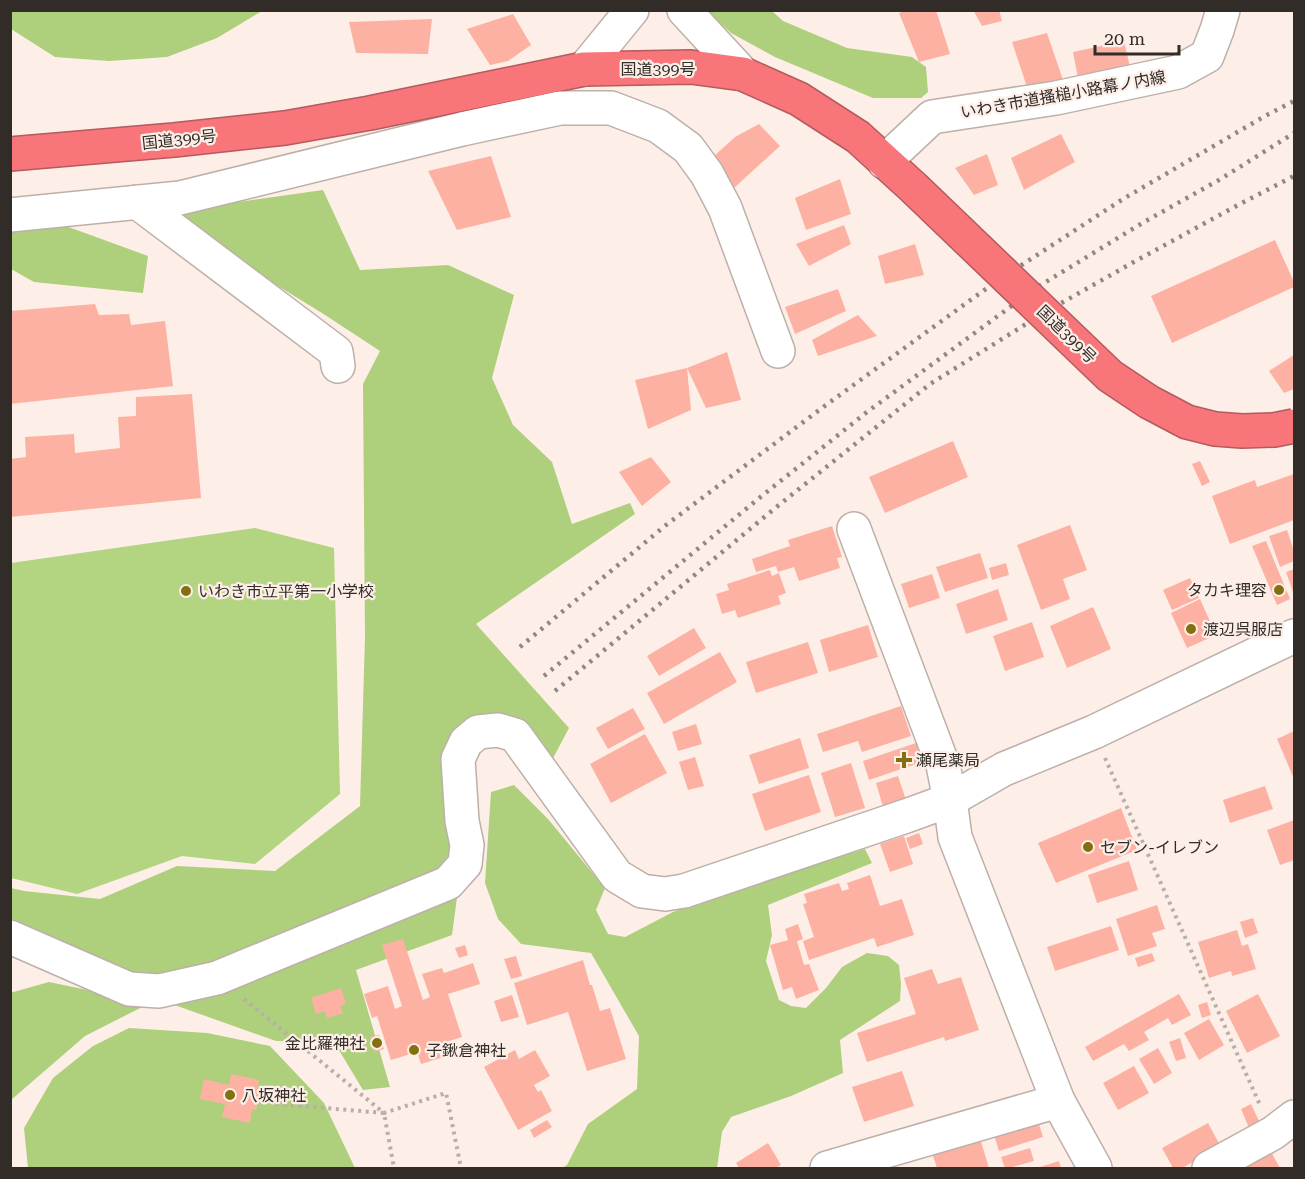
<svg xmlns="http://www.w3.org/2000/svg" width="1305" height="1179" font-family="'Roboto Serif','Noto Sans JP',serif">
  <rect width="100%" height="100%" fill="#fdefe7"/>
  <polygon fill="#b3d481" points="255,528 334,548 340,794 255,864 182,856 77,894 11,878 11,563"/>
  <g fill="#aecf7c">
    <polygon points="10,11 11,10 262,11 217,38 167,57 109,61 55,57 11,29"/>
    <polygon points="707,11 772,11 783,21 847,48 912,57 926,67 928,92 921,98 873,98 775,57 731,33"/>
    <polygon points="323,190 360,270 448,265 514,295 492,378 513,425 552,462 572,524 630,503 635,514 476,624 569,728 552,760 492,723 455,772 469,807 452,935 356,970 390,1087 363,1090 334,1042 276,1041 11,947 11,888 24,891 100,899 177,866 275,871 360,806 365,637 363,384 380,351 322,313 159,213"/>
    <polygon points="63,225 148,256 143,293 34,282 11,269 11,231"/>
    <polygon points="514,785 548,819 605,888 596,910 608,934 625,937 673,912 726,891 865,849 872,863 768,905 772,935 766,961 779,1000 791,1006 806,1008 826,988 842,967 867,953 888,956 899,965 901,984 900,1001 840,1040 843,1073 791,1096 731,1117 722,1132 717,1168 562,1168 567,1165 588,1124 637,1089 639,1036 591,953 521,944 498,919 485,883 491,792"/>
    <polygon points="49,982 150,1003 85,1036 11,1100 10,993"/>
    <polygon points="129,1028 207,1033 270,1046 324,1103 355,1168 28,1168 24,1128 53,1078 93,1046"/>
  </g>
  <g fill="#fdb1a3">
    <polygon points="910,10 936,10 950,54 919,62 899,13"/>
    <polygon points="973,10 999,10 1002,21 982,26"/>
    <polygon points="513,14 531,45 508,61 490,65 467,29"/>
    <polygon points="432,19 428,54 356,53 349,22"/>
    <polygon points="1047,33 1063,80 1029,93 1012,42"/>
    <polygon points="1124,41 1130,67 1078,78 1073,52"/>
    <polygon points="759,124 780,146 734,188 713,157 735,137"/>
    <polygon points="1061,134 1075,162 1024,190 1011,158"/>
    <polygon points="987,154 998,185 974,195 955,168"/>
    <polygon points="491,156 511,217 457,230 428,171"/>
    <polygon points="840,179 851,214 806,230 795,198"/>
    <polygon points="844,225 851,244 809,266 796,244"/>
    <polygon points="1275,240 1294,282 1294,287 1172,343 1151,296"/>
    <polygon points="915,244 924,275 885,284 878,256"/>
    <polygon points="838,289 846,311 795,334 785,307"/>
    <polygon points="95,304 99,315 129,314 131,325 165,321 173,386 10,404 10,311"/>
    <polygon points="858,315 877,336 818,356 812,340"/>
    <polygon points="727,352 741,400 706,408 687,368"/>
    <polygon points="1294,355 1294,389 1284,393 1269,371"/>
    <polygon points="687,368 691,410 648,429 635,380"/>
    <polygon points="192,394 201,498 10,517 10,459 26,457 25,437 74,434 75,453 120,448 118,417 136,416 136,397"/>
    <polygon points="953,441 968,477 885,513 869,477"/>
    <polygon points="651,457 671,482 642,506 619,472"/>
    <polygon points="1200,461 1210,482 1202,486 1192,464"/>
    <polygon points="1294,474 1294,520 1230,544 1212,496 1255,480 1257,487"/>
    <polygon points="1070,525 1087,570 1063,579 1070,599 1041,610 1017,545"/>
    <polygon points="832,526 842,557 837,558 840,568 799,581 794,567 778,572 776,566 756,572 752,559 790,546 788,540"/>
    <polygon points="1287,530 1294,551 1294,561 1280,567 1269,536"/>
    <polygon points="1266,541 1290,599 1277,605 1252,546"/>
    <polygon points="980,553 988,578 945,592 936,567"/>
    <polygon points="1006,563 1009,575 992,580 989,568"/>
    <polygon points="1294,569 1294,595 1286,572"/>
    <polygon points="770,570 772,576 779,573 786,593 778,596 781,604 738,618 735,610 722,614 716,594 729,590 727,584"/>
    <polygon points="932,574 940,598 909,608 901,584"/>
    <polygon points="1190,578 1199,598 1172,610 1163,590"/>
    <polygon points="998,589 1008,620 966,634 956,604"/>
    <polygon points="1200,599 1216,635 1187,648 1171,613"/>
    <polygon points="1093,607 1111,649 1067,668 1050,626"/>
    <polygon points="1032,622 1044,657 1005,671 993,636"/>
    <polygon points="868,625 878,657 829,672 820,640"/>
    <polygon points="694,628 706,648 659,676 647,656"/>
    <polygon points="808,642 818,673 756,693 746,662"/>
    <polygon points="720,652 737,682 664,724 647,693"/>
    <polygon points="901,706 911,736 862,752 858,741 823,752 817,734"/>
    <polygon points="633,708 645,729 608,749 596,728"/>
    <polygon points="696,724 702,744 678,751 672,732"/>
    <polygon points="1294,731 1294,779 1277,739"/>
    <polygon points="645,734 667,773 611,803 590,764"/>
    <polygon points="800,738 809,768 759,784 749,755"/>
    <polygon points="916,743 922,762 869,780 863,761"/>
    <polygon points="695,757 704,786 688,790 679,762"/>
    <polygon points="851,763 865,808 835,817 821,773"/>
    <polygon points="809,775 821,812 765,831 752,794"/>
    <polygon points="898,776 907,803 884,810 876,783"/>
    <polygon points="1265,786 1273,809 1230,823 1223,800"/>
    <polygon points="1121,808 1137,850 1056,883 1038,843"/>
    <polygon points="1294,820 1294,860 1280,865 1267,830"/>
    <polygon points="919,833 923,844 910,849 906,838"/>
    <polygon points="904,836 913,864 890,872 880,844"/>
    <polygon points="1129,861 1138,890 1097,903 1088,875"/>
    <polygon points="870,875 880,906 902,899 914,935 877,947 874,938 809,960 803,941 814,937 803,904 807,903 804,894 839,883 842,891 849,889 847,883"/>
    <polygon points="1157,905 1165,929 1152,933 1157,946 1128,956 1116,919"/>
    <polygon points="1253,918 1258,933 1245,938 1240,922"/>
    <polygon points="798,924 803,939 797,941 804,965 809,964 819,990 796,999 792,987 783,990 770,945 788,940 785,929"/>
    <polygon points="1111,926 1119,950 1055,971 1047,947"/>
    <polygon points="1237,930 1242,946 1248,944 1256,969 1232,976 1231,971 1209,978 1198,942"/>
    <polygon points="403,939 423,1000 430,997 422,974 442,968 444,973 473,963 480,984 448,994 462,1037 437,1045 441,1058 421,1064 417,1052 391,1060 377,1016 372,1018 364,994 388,986 395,1009 402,1006 382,945"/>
    <polygon points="465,945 468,955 459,958 455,948"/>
    <polygon points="1152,953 1155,961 1138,967 1135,958"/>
    <polygon points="516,956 522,976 511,979 504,959"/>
    <polygon points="583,960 590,985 592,985 600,1011 610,1008 626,1059 587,1071 568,1012 527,1025 514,983"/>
    <polygon points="932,969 938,984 961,977 979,1030 945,1041 944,1037 867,1062 857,1033 916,1014 904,978"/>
    <polygon points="341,988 346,1004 340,1006 343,1013 327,1018 325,1011 316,1014 311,998"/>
    <polygon points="1179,994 1191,1015 1172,1025 1168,1018 1144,1032 1149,1040 1129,1051 1124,1044 1093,1061 1085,1047"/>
    <polygon points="1258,994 1280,1036 1247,1053 1226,1011"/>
    <polygon points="512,995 519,1017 501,1022 494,1001"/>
    <polygon points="1207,1002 1211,1015 1202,1018 1198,1005"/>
    <polygon points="1209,1019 1224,1045 1199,1060 1184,1033"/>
    <polygon points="379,1035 384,1049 375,1052 370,1037"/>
    <polygon points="1180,1038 1186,1058 1176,1061 1169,1042"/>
    <polygon points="1158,1048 1172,1073 1154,1084 1139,1059"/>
    <polygon points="515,1050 519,1059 535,1050 550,1076 534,1085 538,1092 541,1090 552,1111 518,1130 484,1067"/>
    <polygon points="1134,1066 1149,1093 1118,1110 1103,1083"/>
    <polygon points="902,1071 914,1106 864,1122 852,1087"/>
    <polygon points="231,1074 259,1080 257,1090 260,1091 256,1110 252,1109 250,1123 222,1117 225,1104 200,1099 204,1079 229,1085"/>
    <polygon points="1251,1104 1260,1123 1249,1128 1241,1109"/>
    <polygon points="547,1120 552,1127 534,1138 530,1130"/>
    <polygon points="1038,1121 1043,1137 999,1151 994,1135"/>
    <polygon points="1208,1123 1221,1147 1182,1168 1173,1168 1162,1148"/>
    <polygon points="978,1132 989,1168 937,1168 930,1147"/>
    <polygon points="768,1143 781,1165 775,1168 739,1168 736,1163"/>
    <polygon points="1030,1148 1034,1161 1009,1168 1005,1168 1001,1157"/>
    <polygon points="1269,1148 1280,1168 1230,1168"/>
    <polygon points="1059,1161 1061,1168 1037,1168"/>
  </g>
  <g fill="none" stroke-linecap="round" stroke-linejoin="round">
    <defs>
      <g id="minor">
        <polyline points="684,10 743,74"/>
        <polyline points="584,69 632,10"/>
        <polyline points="884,162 932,117 1056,98 1178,72 1207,56 1217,30 1223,10"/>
        <polyline points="137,202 336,352 338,366"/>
        <polyline points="10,215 180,198 462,129 560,108 611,108 658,126 688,148 707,174 725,208 778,351"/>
        <polyline points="10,937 129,989 159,991 217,978 448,883 465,864 467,845 462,821 458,759 466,742 478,732 498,730 515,735 617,876 642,891 665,894 684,891 906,816 950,800 943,765 854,529"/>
        <polyline points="827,1168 1058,1101"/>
        <polyline points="1095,1168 1058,1101 955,837 950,800 1004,769 1094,732 1294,636"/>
        <polyline points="1209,1168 1273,1133 1294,1117"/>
      </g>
      <polyline id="highway" points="10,154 174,140 285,128 370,113 584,69 691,67 743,74 799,99 858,137 914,188"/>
    </defs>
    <use href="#minor" stroke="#bdb0a9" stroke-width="36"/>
    <use href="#highway" stroke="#b35b5e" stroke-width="36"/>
    <g stroke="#baaea8" stroke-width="4" stroke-dasharray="3 4.5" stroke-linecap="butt">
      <polyline points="1105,758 1260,1105"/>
      <polyline points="244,999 384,1113 446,1093 461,1168"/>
      <polyline points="276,1104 384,1113 394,1168"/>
    </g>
    <use href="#minor" stroke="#fff" stroke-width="33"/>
    <use href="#highway" stroke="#f8757a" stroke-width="33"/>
    <g stroke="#928882" stroke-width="4.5" stroke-dasharray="3 6" stroke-linecap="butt">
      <polyline points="520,647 666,525 826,405 994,283 1123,199 1265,116 1294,101"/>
      <polyline points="544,676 758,499 867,412 1036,288 1144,222 1219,180 1294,133"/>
      <polyline points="555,691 774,509 930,384 1042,314 1132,263 1238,205 1294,176"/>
    </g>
    <defs>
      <polyline id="highway-bridge" points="914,188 1110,376 1149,402 1187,422 1215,429 1242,431 1274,430 1294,426"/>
    </defs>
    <use href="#highway-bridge" stroke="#b35b5e" stroke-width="36" stroke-linecap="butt"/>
    <use href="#highway-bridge" stroke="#f8757a" stroke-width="33"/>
  </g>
  <g fill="#856f0f" stroke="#fdefe7" stroke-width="2">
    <circle cx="1279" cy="590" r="6"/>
    <circle cx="186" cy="591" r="6"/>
    <circle cx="1191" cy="629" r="6"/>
    <path d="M901 751h6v6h6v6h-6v6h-6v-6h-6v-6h6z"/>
    <circle cx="1088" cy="847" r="6"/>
    <circle cx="377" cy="1043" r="6"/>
    <circle cx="414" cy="1050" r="6"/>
    <circle cx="230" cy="1095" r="6"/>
  </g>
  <g text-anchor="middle" stroke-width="4.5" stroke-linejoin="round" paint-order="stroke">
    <g font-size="16" fill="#322c29" stroke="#fdefe7">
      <text x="658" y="75">国道399号</text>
      <text transform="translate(1063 94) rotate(-10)" y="6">いわき市道搔槌小路幕ノ内線</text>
      <text transform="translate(179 139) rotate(-6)" y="6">国道399号</text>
      <text transform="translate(1067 334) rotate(44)" y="6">国道399号</text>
    </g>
    <g font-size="16" fill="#322c29" stroke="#fdefe7" text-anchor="start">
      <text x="1267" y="596" text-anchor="end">タカキ理容</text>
      <text x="198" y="597">いわき市立平第一小学校</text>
      <text x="1203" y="635">渡辺呉服店</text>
      <text x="916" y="766">瀬尾薬局</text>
      <text x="1100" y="853">セブン-イレブン</text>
      <text x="365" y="1049" text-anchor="end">金比羅神社</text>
      <text x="426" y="1056">子鍬倉神社</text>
      <text x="242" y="1101">八坂神社</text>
    </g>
  </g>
  <rect width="1305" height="1179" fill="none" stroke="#322c29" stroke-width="24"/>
  <path d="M1095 45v9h84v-9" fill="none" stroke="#322c29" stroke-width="3"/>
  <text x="1104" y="45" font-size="18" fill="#322c29" stroke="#fdefe7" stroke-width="4.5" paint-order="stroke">20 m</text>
</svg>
